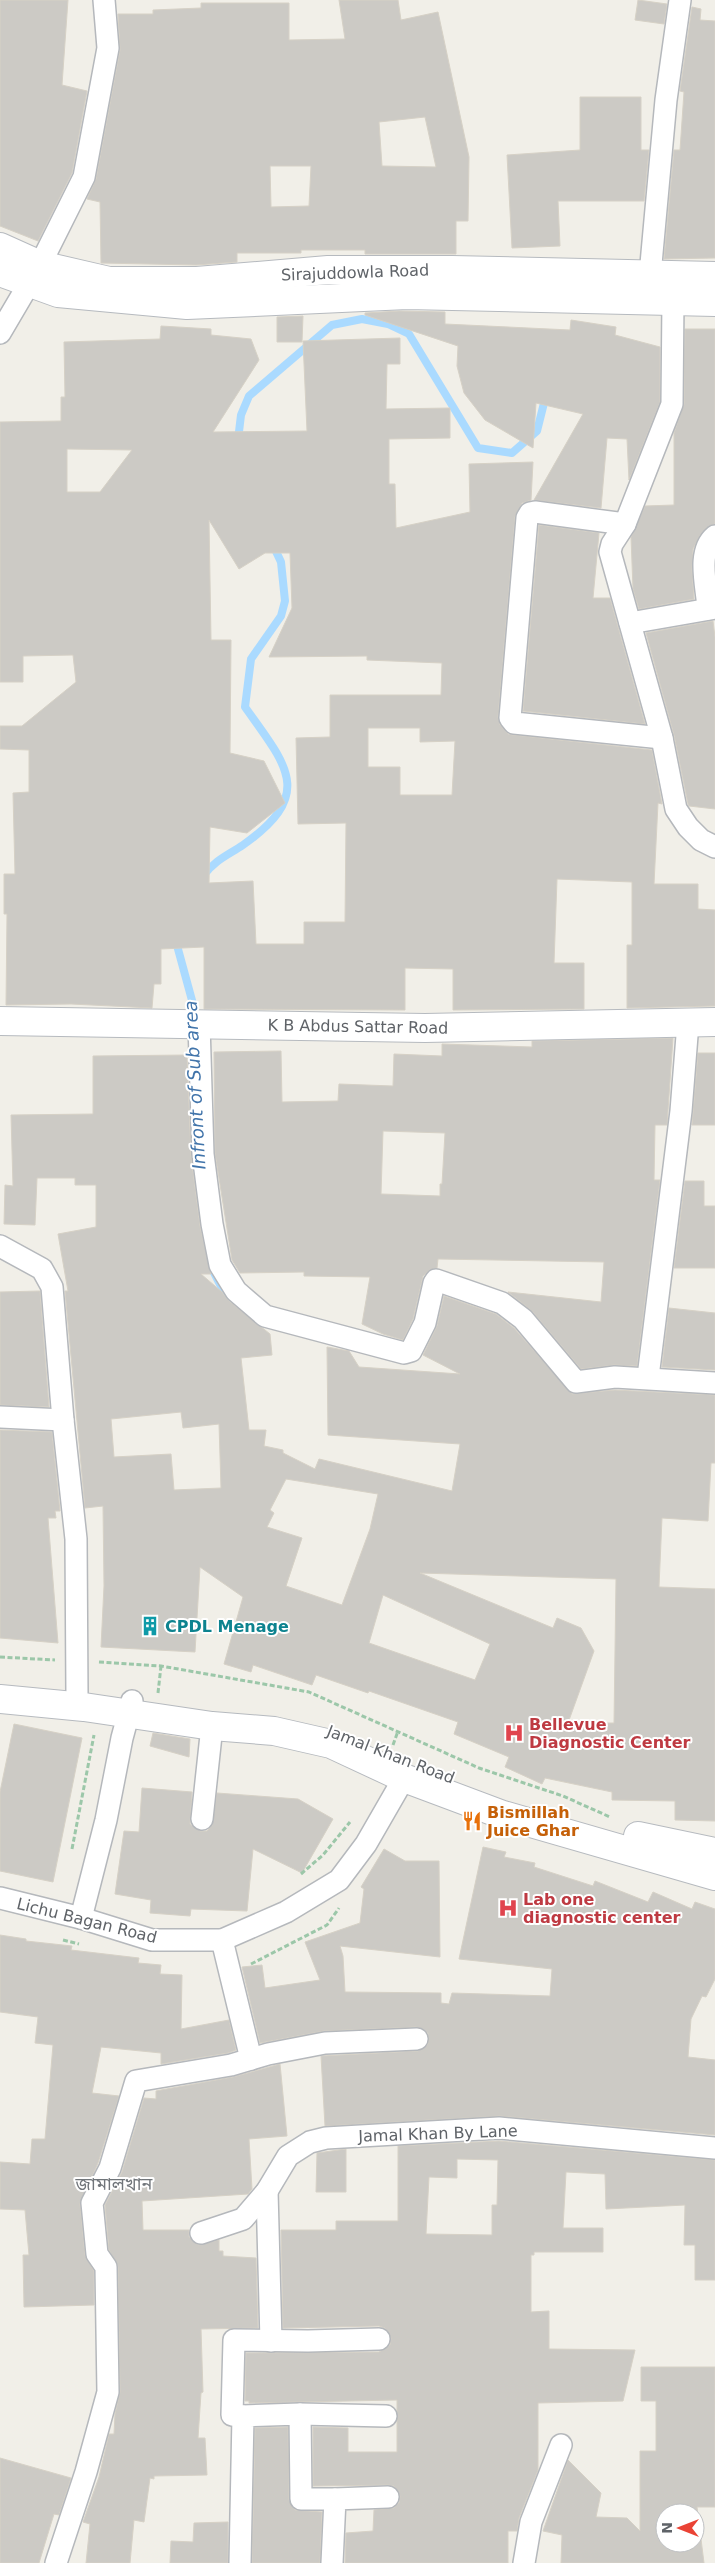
<svg xmlns="http://www.w3.org/2000/svg" width="715" height="2563" font-family="'DejaVu Sans','Noto Sans Bengali',sans-serif">
  <rect width="100%" height="100%" fill="#f1efe8"/>
  <g fill="none" stroke-linecap="round" stroke-linejoin="round">
    <g stroke="#aadaff" stroke-width="8">
      <polyline points="238,440 241,415 249,396 332,325 362,319 388,324 409,334 478,448 512,453 537,431 546,395"/>
      <path d="M204,875c11,-15 24,-20 39,-30 73,-51 43,-80 2,-138l6,-48 30,-43 4,-15 -4,-39 -8,-17"/>
      <polyline points="175,938 193,1004 194,1019"/>
      <polyline points="207,1243 209,1263 227,1298"/>
    </g>
  </g>
  <g fill="#cccac5" stroke="#d6d1c6" fill-rule="evenodd">
    <polygon points="0,0 68,0 62,85 87,91 72,173 38,241 0,226"/>
    <path d="M339,0h59l3,20 37,-8 31,145 -1,64h-12v33h-91v-4h-64v3h-64v9l-41,3 -95,-2 -1,-61 -13,-3 9,-20 24,-129 -2,-36h35v-4l48,-2v-5h88v37l56,-1zM425,117l11,50 -54,-1 -3,-44zM270,166h41l-2,40 -38,1z"/>
    <polygon points="638,0 667,4 664,24 635,20"/>
    <polygon points="692,7 701,9 700,20 715,21 715,258 664,259 674,150 680,150 684,92 680,91"/>
    <polygon points="580,97 641,97 641,150 649,150 644,201 558,201 560,246 512,248 507,155 580,150"/>
    <polygon points="399,311 445,312 445,324 570,330 571,320 616,327 615,335 660,347 660,402 629,480 627,439 607,438 601,508 534,500 583,414 536,403 533,448 485,420 464,393 457,366 458,346 365,315 365,313"/>
    <polygon points="303,316 302,342 277,342 277,317"/>
    <path d="M161,326l50,3v6l40,4 8,21 -46,72 94,-1 -4,-90 97,-3v26h-13l-1,45 64,-1v30l-61,1v45h6l1,44 74,-16 -1,-48 64,-2 -2,38 -9,3 -7,14 -17,200 2,8 8,9 5,1 139,15 10,54 -4,-1 -4,81h44v25l17,1v96l-88,2v-63h5v-63l-75,-3 -3,84h30v46l-131,1v-41l-48,-1v42l-201,-1v-62l-43,2v35h-7l-2,24 -81,-4 -65,1 1,-91h-3v-40h11l-2,-81 16,-1v-42l-29,-1v-23h22l54,-44 -3,-27 -50,1v26h-23v-260l61,-1v-24h4l-1,-55 96,-3zM67,449l65,1 -32,42h-33zM209,520l30,49 26,-16h25l2,55 -23,49 98,-1v4l75,3 -1,32h-111v42l-34,1 2,86 48,-1 -1,99h-41v22h-48l-3,-63 -44,2 1,-56 37,6 38,-30 -21,-42 -34,-8 1,-113h-20zM368,728h52v14l35,-1 -3,54h-52v-28h-32z"/>
    <polygon points="685,329 715,329 715,524 706,528 700,535 693,549 692,570 694,599 639,609 633,589 631,537 645,506 674,505 674,433 684,404"/>
    <polygon points="539,525 599,533 593,598 610,598 645,724 523,711"/>
    <polygon points="713,621 715,637 715,809 689,806 688,804 674,735 646,633"/>
    <path d="M673,1038l-6,87h-12l-1,55h6l-23,186 -23,-1 -33,4 -49,-58 -24,-19 93,10 3,-40 -166,-3 -1,9 -8,2 -6,6 -10,43 -10,21 -20,-6 -21,-10 8,-47 -66,-1v-4l-64,1 -8,-13 -17,-107 -1,-101 67,-1 1,51 56,-1 1,-17 54,2 1,-32 48,2v-12l90,3v-6zM383,1131l62,2 -3,51h-2v12l-59,-2z"/>
    <polygon points="698,1053 715,1053 715,1125 692,1125"/>
    <path d="M187,1055l4,101 9,70 11,48h-10l21,18 6,8 42,34 2,21 -31,3 8,72h17l-2,16 19,4v3l32,16 4,-10 133,32 8,-47 -132,-9 -1,-88 22,4 10,16 101,7 -37,-19 14,-29 7,-30 52,18 18,14 58,66 43,-4 100,5v68h-4l-3,58 -46,-3 -3,69 56,2v232l-40,-1v-19l-63,-1v-8l-67,-14 -3,6 -37,-17 4,-10 -55,-23 4,-12 -89,-31 -1,2 -52,-18 -4,10 -59,-20 -2,7 -27,-8 19,-67 -43,-30 -5,85 -94,-5 3,-61 -1,-80 -18,2 -20,-217h3l-10,-57 38,-7v-42h-21v-7h-38l-2,47 -31,-1 1,-39 8,1 -2,-71 82,-1v-58zM181,1412l2,16 36,-4 2,64 -47,2 -3,-36 -57,3 -3,-38zM286,1479l92,15 -8,35 -28,76 -56,-19 16,-48 -35,-11 7,-14 -4,-3zM420,1573l196,6 -2,144h-46l26,-72 -13,-23 -24,-10 -4,10zM383,1595l107,49 -15,36 -106,-37z"/>
    <polygon points="685,1181 704,1181 704,1206 715,1206 715,1268 674,1268"/>
    <polygon points="40,1291 49,1407 0,1405 0,1292"/>
    <polygon points="669,1308 715,1313 715,1370 662,1367"/>
    <polygon points="0,1430 52,1432 60,1511 55,1511 56,1518 48,1518 58,1643 0,1638"/>
    <polygon points="14,1724 82,1738 53,1882 0,1871 0,1792"/>
    <polygon points="153,1733 190,1739 189,1757 150,1746"/>
    <polygon points="142,1788 192,1792 190,1824 200,1831 207,1831 212,1826 217,1793 298,1799 333,1819 302,1873 253,1849 247,1911 191,1909 190,1916 150,1913 151,1900 115,1894 124,1831 139,1832"/>
    <polygon points="483,1847 506,1852 504,1857 535,1863 534,1867 593,1886 595,1881 648,1902 653,1892 692,1909 695,1902 715,1909 715,1979 706,1997 702,1996 691,2019 688,2057 715,2060 715,2135 500,2116 325,2126 321,2056 418,2051 428,2044 428,2033 416,2027 324,2031 260,2043 242,1967 262,1965 265,1988 320,1980 305,1942 360,1923 364,1889 361,1887 384,1849 405,1861 439,1861 440,1957 340,1946 343,1956 345,1992 441,1993 441,2003 449,2004 452,1993 550,1996 552,1969 459,1959"/>
    <polygon points="0,1935 26,1939 26,1941 72,1946 71,1950 139,1958 138,1963 161,1965 160,1974 182,1975 181,2029 229,2020 236,2050 228,2053 161,2064 161,2053 101,2047 92,2093 119,2096 98,2163 80,2204 85,2255 94,2271 94,2305 24,2307 23,2255 29,2255 25,2210 0,2209 0,2162 30,2164 32,2139 45,2139 53,2045 35,2043 38,2017 0,2012"/>
    <polygon points="280,2064 287,2136 249,2139 252,2189 248,2194 142,2201 143,2230 189,2230 189,2237 198,2245 219,2240 219,2251 223,2251 223,2256 256,2258 258,2328 201,2329 203,2392 201,2393 198,2438 205,2438 207,2475 154,2476 154,2479 150,2478 144,2522 134,2520 130,2563 86,2563 90,2524 83,2522 99,2477 109,2434 114,2434 115,2414 120,2392 118,2267 109,2250 105,2205 122,2172 144,2098 156,2099 156,2091 161,2090 233,2077"/>
    <path d="M499,2141l216,19v120h-20v-35h-11l1,-40 -79,4 -1,-35 -39,-2 -3,56h40v24h-69v3h-3v57l18,-1v38l86,1 -12,51 -85,2v67l-19,48 -2,13h-9v32h-163l1,-30 27,-2 1,-21 20,-2 5,-5 1,-7 -6,-10 -6,-1 -75,1v-59l35,1v24h49v-52l-148,3v-2h-4l1,-48 133,-1 11,-7 1,-7 -6,-10 -6,-2 -96,2 -2,-98h55v-9h62v-75zM457,2159l41,1 -1,45h-5v30l-66,-1 3,-57 28,1z"/>
    <polygon points="346,2149 346,2192 316,2192 317,2153"/>
    <path d="M641,2367h74v140h-18l7,56h-143l1,-28 -19,-4 25,-71 33,33 -5,24 31,1 13,13v-80h16v-50h-15zM665,2513h30v30h-30z"/>
    <polygon points="288,2427 289,2500 295,2510 322,2512 320,2563 252,2563 255,2428"/>
    <polygon points="0,2458 71,2478 59,2515 54,2514 39,2563 0,2563"/>
    <polygon points="228,2522 228,2563 170,2563 171,2541 193,2542 194,2523"/>
  </g>
  <g fill="none" stroke-linecap="round" stroke-linejoin="round">
    <defs>
      <g id="street">
        <polyline points="650,275 666,100 680,0"/>
        <polyline points="673,299 672,404 625,524 612,544 610,552 662,738 676,809 688,827 701,840 715,847"/>
        <polyline points="0,333 40,265 84,177 108,48 104,0"/>
        <polyline points="625,524 535,512 530,513 527,518 510,718 514,723 662,738"/>
        <path d="M708,609c-1,-22 -12,-57 7,-73"/>
        <polyline points="630,623 715,608"/>
        <polyline points="199,1024 203,1154 212,1224 220,1265 236,1291 265,1316 404,1353 411,1351 425,1323 434,1283 436,1280 502,1303 523,1319 576,1382 615,1377 715,1383"/>
        <polyline points="0,1246 42,1269 52,1287 63,1420 76,1539 77,1696"/>
        <polyline points="648,1377 681,1111 688,1023"/>
        <polyline points="0,1417 63,1420"/>
        <polyline points="202,1819 212,1726"/>
        <polyline points="0,1898 81,1918 152,1940 222,1940 286,1912 339,1880 366,1844 404,1778"/>
        <polyline points="81,1918 106,1820 122,1738 132,1701"/>
        <polyline points="222,1940 251,2059"/>
        <polyline points="267,2191 271,2341"/>
        <polyline points="201,2233 243,2219 267,2191 288,2156 310,2142 326,2138 499,2128 715,2148"/>
        <polyline points="300,2414 386,2416"/>
        <polyline points="243,2416 232,2415 234,2340 308,2341 379,2339"/>
        <polyline points="56,2563 86,2472 108,2392 106,2267 97,2254 92,2203 110,2168 136,2081 231,2065 268,2054 325,2043 417,2039"/>
        <polyline points="240,2563 243,2416 300,2414 301,2499 335,2499"/>
        <polyline points="332,2563 335,2499 388,2497"/>
        <polyline points="524,2563 531,2522 561,2445"/>
      </g>
      <g id="secondary">
        <polyline points="0,247 40,265 109,281 197,281 328,270 452,270 715,276"/>
        <polyline points="0,272 58,293 187,305 407,295 715,302"/>
        <polyline points="0,1021 425,1028 715,1022"/>
        <polyline points="0,1699 84,1707 212,1726 274,1731 331,1744 404,1778 503,1815 715,1876"/>
        <polyline points="638,1836 715,1852"/>
      </g>
    </defs>
    <use href="#street" stroke="#b5b8bc" stroke-width="24"/>
    <use href="#secondary" stroke="#b6babf" stroke-width="30"/>
    <g stroke="#9cc7a9" stroke-width="3" stroke-dasharray="5 2.5" stroke-linecap="butt">
      <polyline points="0,1657 55,1660"/>
      <polyline points="99,1662 161,1666 309,1692 479,1768 563,1796 610,1817"/>
      <polyline points="158,1693 161,1666"/>
      <polyline points="393,1745 398,1731"/>
      <polyline points="72,1849 94,1735"/>
      <polyline points="301,1874 323,1855 350,1822"/>
      <polyline points="63,1940 79,1944"/>
      <polyline points="251,1964 327,1925 339,1908"/>
    </g>
    <use href="#street" stroke="#fff" stroke-width="21"/>
    <use href="#secondary" stroke="#fff" stroke-width="28"/>
  </g>
  <defs>
    <symbol id="building-bare" viewBox="-9 -9 18 18"><path d="M-4-6H4V6H1V3H-1V6H-4ZM-2.5-4.3h1.7v1.8h-1.7ZM.8-4.3h1.7v1.8H.8ZM-2.5-1h1.7V.8h-1.7ZM.8-1h1.7V.8H.8Z" fill="#0f9aa8" stroke="#fff" stroke-width="2.5" paint-order="stroke"/></symbol>
    <symbol id="hospital-bare" viewBox="-9 -9 18 18"><path d="M-5-5h3v3.5h4V-5h3V5h-3V1.5h-4V5h-3Z" fill="#e0444e" stroke="#fff" stroke-width="2.5" paint-order="stroke"/></symbol>
    <symbol id="restaurant-bare" viewBox="-9 -9 18 18"><path d="M-5-6h1v4h1v-4h1v4h1v-4h1v5L-1.5 .5V6h-2V.5L-5-1ZM5-6V6H3V1.5H1.5Q1.5-4 5-6Z" fill="#e8710a" stroke="#fff" stroke-width="2.5" paint-order="stroke"/></symbol>
  </defs>
  <g fill-rule="evenodd">
    <use href="#building-bare" x="136" y="1612" width="28" height="28"/>
    <use href="#hospital-bare" x="500" y="1719" width="28" height="28"/>
    <use href="#restaurant-bare" x="458" y="1807" width="28" height="28"/>
    <use href="#hospital-bare" x="494" y="1894" width="28" height="28"/>
  </g>
  <g text-anchor="middle" stroke-width="4" stroke-linejoin="round" paint-order="stroke">
    <g font-size="16" fill="#5f6368" stroke="#fff">
      <text transform="translate(355 272) rotate(-2)" y="6">Sirajuddowla Road</text>
      <text transform="translate(358 1026) rotate(1)" y="6">K B Abdus Sattar Road</text>
      <text transform="translate(391 1754) rotate(21)" y="6">Jamal Khan Road</text>
      <text transform="translate(87 1920) rotate(14)" y="6">Lichu Bagan Road</text>
      <text transform="translate(438 2133) rotate(-2)" y="6">Jamal Khan By Lane</text>
    </g>
    <g font-size="16" font-weight="bold" fill="#0d838f" stroke="#fff" text-anchor="start">
      <text x="165" y="1632">CPDL Menage</text>
    </g>
    <g font-size="16" font-weight="bold" fill="#be3a42" stroke="#fff" text-anchor="start">
      <text x="529" y="1730">Bellevue<tspan x="529" dy="18">Diagnostic Center</tspan></text>
      <text x="523" y="1905">Lab one<tspan x="523" dy="18">diagnostic center</tspan></text>
    </g>
    <g font-size="16" font-weight="bold" fill="#c56008" stroke="#fff" text-anchor="start">
      <text x="487" y="1818">Bismillah<tspan x="487" dy="18">Juice Ghar</tspan></text>
    </g>
    <g font-size="18" font-style="italic" fill="#4174aa" stroke="#fff">
      <text transform="translate(195 1085) rotate(-93)" y="6">Infront of Sub area</text>
    </g>
    <g font-size="18" fill="#70757a" stroke="#fff">
      <text x="114" y="2190">জামালখান</text>
    </g>
  </g>
  <g transform="translate(680 2528) rotate(270)"><circle r="24" fill="#ffffff" stroke="#bfc1c3"/>
  <path d="M0-4L9 19L0 12L-9 19Z" fill="#ea4335"/>
  <text y="-8" font-size="14" font-weight="bold" text-anchor="middle" fill="#5f6368">N</text>
  </g>
</svg>
